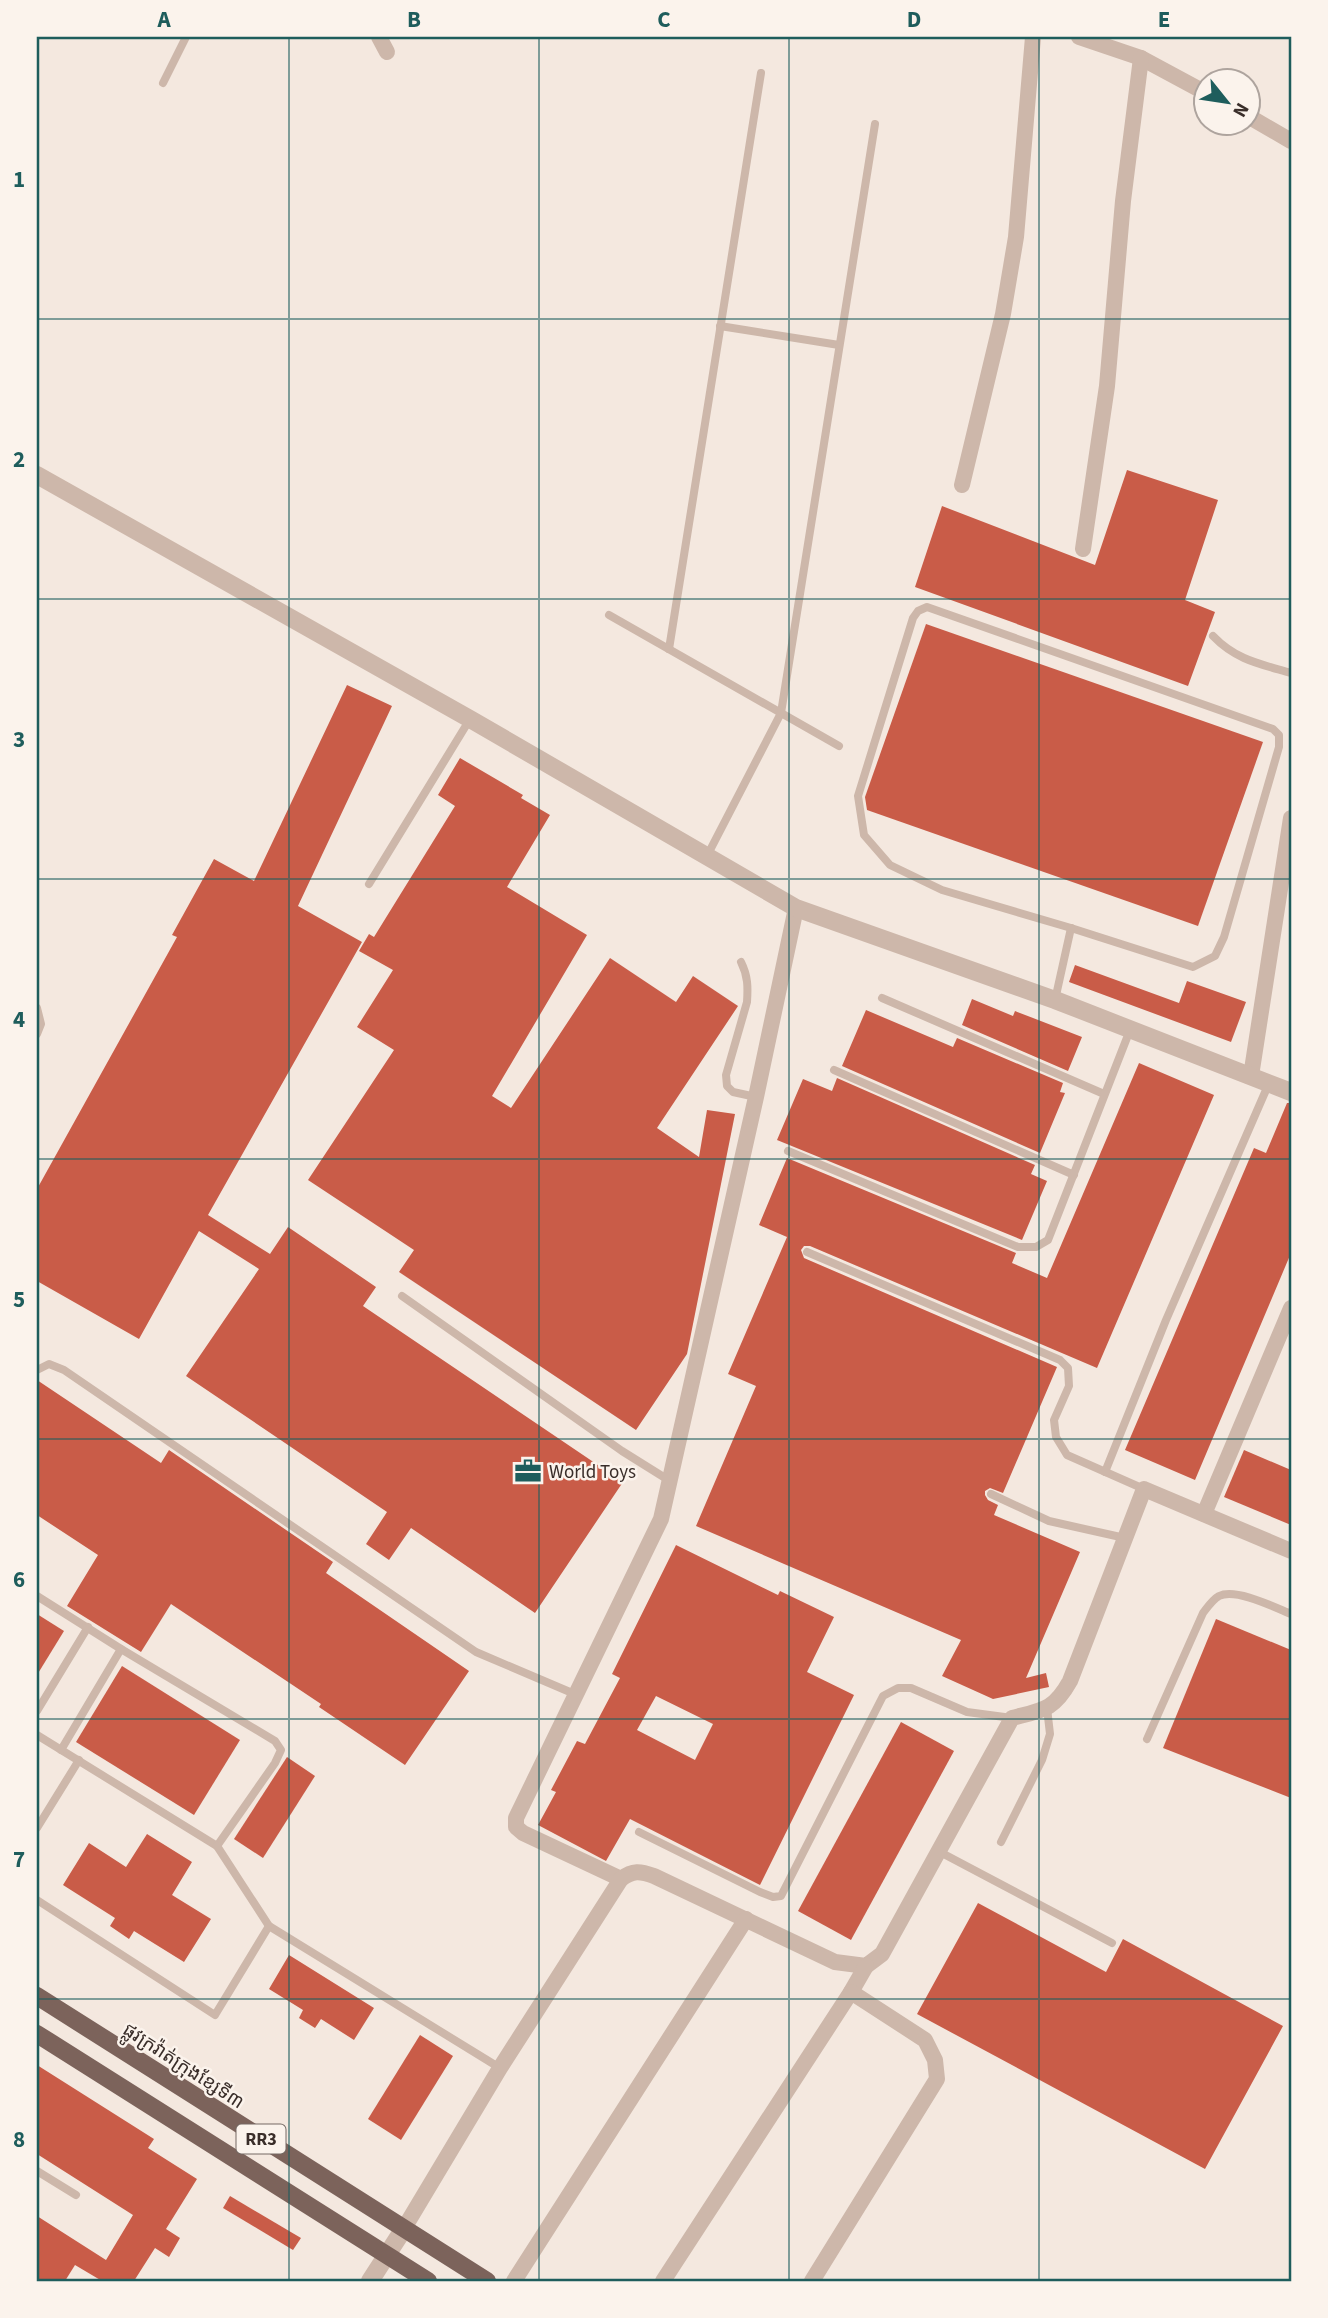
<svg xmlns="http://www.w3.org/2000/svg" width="1328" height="2318" font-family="'Source Sans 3','Noto Sans Khmer',sans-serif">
  <rect width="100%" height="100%" fill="#f4e8df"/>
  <g fill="#c95c48" fill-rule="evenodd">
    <polygon points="1127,470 1218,500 1185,600 1215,612 1188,686 915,587 942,506 1095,565"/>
    <polygon points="926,624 1263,742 1198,926 867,810 865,797"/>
    <polygon points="347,685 392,706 298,906 362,942 208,1215 270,1254 288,1227 376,1287 363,1306 623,1482 535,1613 411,1528 389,1560 366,1544 387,1512 186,1376 259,1269 199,1231 139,1339 37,1281 37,1189 177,937 172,935 214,859 254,881"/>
    <polygon points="460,758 523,795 521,798 550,815 507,887 587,935 492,1096 511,1108 610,958 676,1002 693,976 738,1006 657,1128 699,1157 707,1110 735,1114 687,1354 636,1430 399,1272 414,1250 308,1180 394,1050 357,1027 393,970 359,951 369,934 374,937 455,806 438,795"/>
    <polygon points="1075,965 1179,1003 1187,981 1246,1002 1231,1042 1069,982"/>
    <polygon points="972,999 1013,1016 1015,1011 1082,1037 1068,1071 962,1025"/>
    <polygon points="866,1010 953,1047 957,1038 1063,1083 1060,1092 1065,1093 1040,1153 842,1066"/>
    <polygon points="1139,1063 1214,1095 1097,1368 810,1246 804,1246 801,1250 804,1258 1057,1367 1003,1493 990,1488 985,1491 985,1495 988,1500 998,1505 994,1515 1080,1552 1026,1678 1046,1673 1049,1687 993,1699 942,1676 961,1640 696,1526 756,1386 728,1374 787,1237 759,1225 787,1158 1016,1253 1012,1263 1047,1278"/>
    <polygon points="837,1078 1035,1165 1031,1174 1047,1181 1022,1240 777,1140 803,1079 832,1091"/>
    <polygon points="1287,1103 1291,1103 1291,1253 1195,1480 1125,1450 1254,1148 1266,1153"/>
    <polygon points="37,1380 161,1463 169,1450 333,1562 326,1573 469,1671 405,1765 319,1707 321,1704 171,1604 141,1652 67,1606 98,1555 37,1515"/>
    <polygon points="1244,1450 1291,1470 1291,1525 1224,1497"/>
    <path d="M676,1545l102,50 2,-4 54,26 -27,55 47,23 -94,190 -130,-66 -24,42 -68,-36 18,-33 -5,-2 26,-49 8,3 35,-66 -8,-4zM656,1696l57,28 -18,36 -58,-30z"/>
    <polygon points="37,1614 64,1631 37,1675"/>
    <polygon points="1216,1619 1291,1650 1291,1798 1163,1748"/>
    <polygon points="122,1666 240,1740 194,1815 76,1742"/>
    <polygon points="901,1722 954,1751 851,1940 798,1911"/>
    <polygon points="287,1757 315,1776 263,1858 234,1839"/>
    <polygon points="147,1834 192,1862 172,1895 211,1919 184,1962 134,1931 129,1939 110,1926 115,1918 63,1885 89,1843 126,1867"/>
    <polygon points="978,1903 1106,1972 1123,1939 1283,2026 1205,2169 917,2014"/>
    <polygon points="289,1955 374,2008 354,2040 321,2019 315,2028 299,2018 303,2010 269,1989"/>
    <polygon points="420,2035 453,2056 401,2140 368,2119"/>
    <polygon points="37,2065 154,2139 148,2148 197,2179 166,2229 180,2238 169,2257 155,2248 134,2281 102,2281 75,2265 65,2281 37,2281 37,2216 106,2260 133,2215 37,2154"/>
    <polygon points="230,2196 301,2238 293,2250 223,2208"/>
  </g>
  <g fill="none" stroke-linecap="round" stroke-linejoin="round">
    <g stroke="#cdb7aa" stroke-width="8">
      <polyline points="163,83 186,37"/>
      <polyline points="720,326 839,345"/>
      <polygon points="927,607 1273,729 1279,735 1279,747 1224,937 1215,956 1193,967 1071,928 942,890 890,865 864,835 858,796 913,618 918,611"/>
      <polyline points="609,615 839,746"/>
      <path d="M1213,636c23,24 47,28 78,37"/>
      <polyline points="669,649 761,73"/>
      <polyline points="707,856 781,713 875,124"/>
      <polyline points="369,884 470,719"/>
      <path d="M741,962c7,14 7,25 6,40l-21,73 1,11 6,6 23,5"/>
      <polyline points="882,998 1104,1094"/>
      <polyline points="1055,1000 1071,928"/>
      <polyline points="37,1008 41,1024 37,1034"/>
      <polyline points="834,1070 1074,1175"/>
      <polyline points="788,1151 1018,1247 1036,1247 1048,1240 1130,1030"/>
      <polyline points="807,1252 1060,1360 1068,1368 1069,1386 1054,1420 1056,1437 1067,1455 1144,1489"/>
      <polyline points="402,1296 622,1451 670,1481"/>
      <polyline points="37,1370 49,1364 64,1370 476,1652 577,1695"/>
      <polyline points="1105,1472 1166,1320 1269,1083"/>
      <polyline points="991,1494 1049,1521 1125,1538"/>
      <polyline points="37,1596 121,1649 275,1741 281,1750 275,1763 217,1846 37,1735"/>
      <polyline points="37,1711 88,1627"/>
      <path d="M1147,1739l56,-126c4,-5 9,-13 16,-17 17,-8 55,11 72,18"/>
      <polyline points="61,1750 121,1649"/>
      <polyline points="37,1828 79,1760"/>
      <polyline points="639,1832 760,1892 773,1897 781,1896 883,1696 898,1688 911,1688 967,1712 1012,1718"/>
      <polyline points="1001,1842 1042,1760 1050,1734 1047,1708"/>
      <polyline points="217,1846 269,1926 500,2068"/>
      <polyline points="938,1851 1112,1943"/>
      <polyline points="37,1900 215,2015 269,1926"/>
      <polyline points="37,2171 76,2195"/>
    </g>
    <g stroke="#cdb7aa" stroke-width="16">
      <polyline points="379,37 387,52"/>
      <polyline points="1079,37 1141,58 1206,93"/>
      <polyline points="1248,116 1291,141"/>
      <polyline points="962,485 1003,314 1016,237 1033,37"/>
      <polyline points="1083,549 1107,386 1123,201 1141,58"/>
      <polyline points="1251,1076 1291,818"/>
      <polyline points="1204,1514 1291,1308"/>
      <polyline points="621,1879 523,1833 516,1827 516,1818 661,1519 756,1097 796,908"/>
      <path d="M403,2230l97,-162 121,-189c12,-9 19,-8 33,-3l181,86 31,4 16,-12 130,-236c31,-8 42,-8 58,-37l74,-192 147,62"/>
      <polyline points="514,2281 746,1919"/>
      <polyline points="663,2281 851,1992 866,1966"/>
      <polyline points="812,2281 937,2079 935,2060 925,2040 851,1992"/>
    </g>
    <g stroke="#cdb7aa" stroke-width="18">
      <polyline points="37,475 470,719 796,908 1055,1000 1291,1092"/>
      <polyline points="370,2281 403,2230"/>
    </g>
    <g stroke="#7c635b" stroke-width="18">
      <polyline points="37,1996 487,2281"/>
      <polyline points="37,2034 428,2281"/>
    </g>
  </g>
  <path fill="none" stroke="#1e5d5c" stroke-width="2" stroke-opacity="0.55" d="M289,37v2244M539,37v2244M789,37v2244M1039,37v2244M37,319h1254M37,599h1254M37,879h1254M37,1159h1254M37,1439h1254M37,1719h1254M37,1999h1254"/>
  <defs>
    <symbol id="office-bare" viewBox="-9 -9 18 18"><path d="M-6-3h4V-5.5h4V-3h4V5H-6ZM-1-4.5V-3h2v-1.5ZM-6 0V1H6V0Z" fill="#1e5d5c" stroke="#fbf3ec" stroke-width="2.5" paint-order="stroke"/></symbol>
  </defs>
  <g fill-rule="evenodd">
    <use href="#office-bare" x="509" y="1452" width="38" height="38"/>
  </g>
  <g text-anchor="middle" stroke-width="5" stroke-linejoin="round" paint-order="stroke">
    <rect fill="#fbf3ec" stroke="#746964" stroke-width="2" x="236.5" y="2124.5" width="49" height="29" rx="5"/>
    <g font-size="18" font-weight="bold" fill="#3a2e2a">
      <text x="261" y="2145">RR3</text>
    </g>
    <g font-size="19" fill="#3a2e2a" stroke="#fbf3ec" text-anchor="start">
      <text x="549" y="1478">World Toys</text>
    </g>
    <g font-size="19" fill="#3a2e2a" stroke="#fbf3ec">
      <text transform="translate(184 2065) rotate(33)" y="7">ផ្លូវក្រវ៉ាត់ក្រុងខ្សែទី៣</text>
    </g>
  </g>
  <rect width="1328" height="2318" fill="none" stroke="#fbf3ec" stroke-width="77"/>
  <g transform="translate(1227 102) rotate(120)"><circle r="33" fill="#fbf3ec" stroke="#aea49e" stroke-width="2"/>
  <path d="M0-5L12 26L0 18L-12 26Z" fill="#1e5d5c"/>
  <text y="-10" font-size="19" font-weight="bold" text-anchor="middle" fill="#3a2e2a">N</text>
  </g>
  <rect x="38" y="38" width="1252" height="2242" fill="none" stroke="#1e5d5c" stroke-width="2.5"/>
  <g font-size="23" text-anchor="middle" font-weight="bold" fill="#1e5d5c">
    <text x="164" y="27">A</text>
    <text x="414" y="27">B</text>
    <text x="664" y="27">C</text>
    <text x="914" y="27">D</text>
    <text x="1164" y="27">E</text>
    <text x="19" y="187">1</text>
    <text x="19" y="467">2</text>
    <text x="19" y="747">3</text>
    <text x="19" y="1027">4</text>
    <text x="19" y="1307">5</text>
    <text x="19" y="1587">6</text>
    <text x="19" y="1867">7</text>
    <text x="19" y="2147">8</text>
  </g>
</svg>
